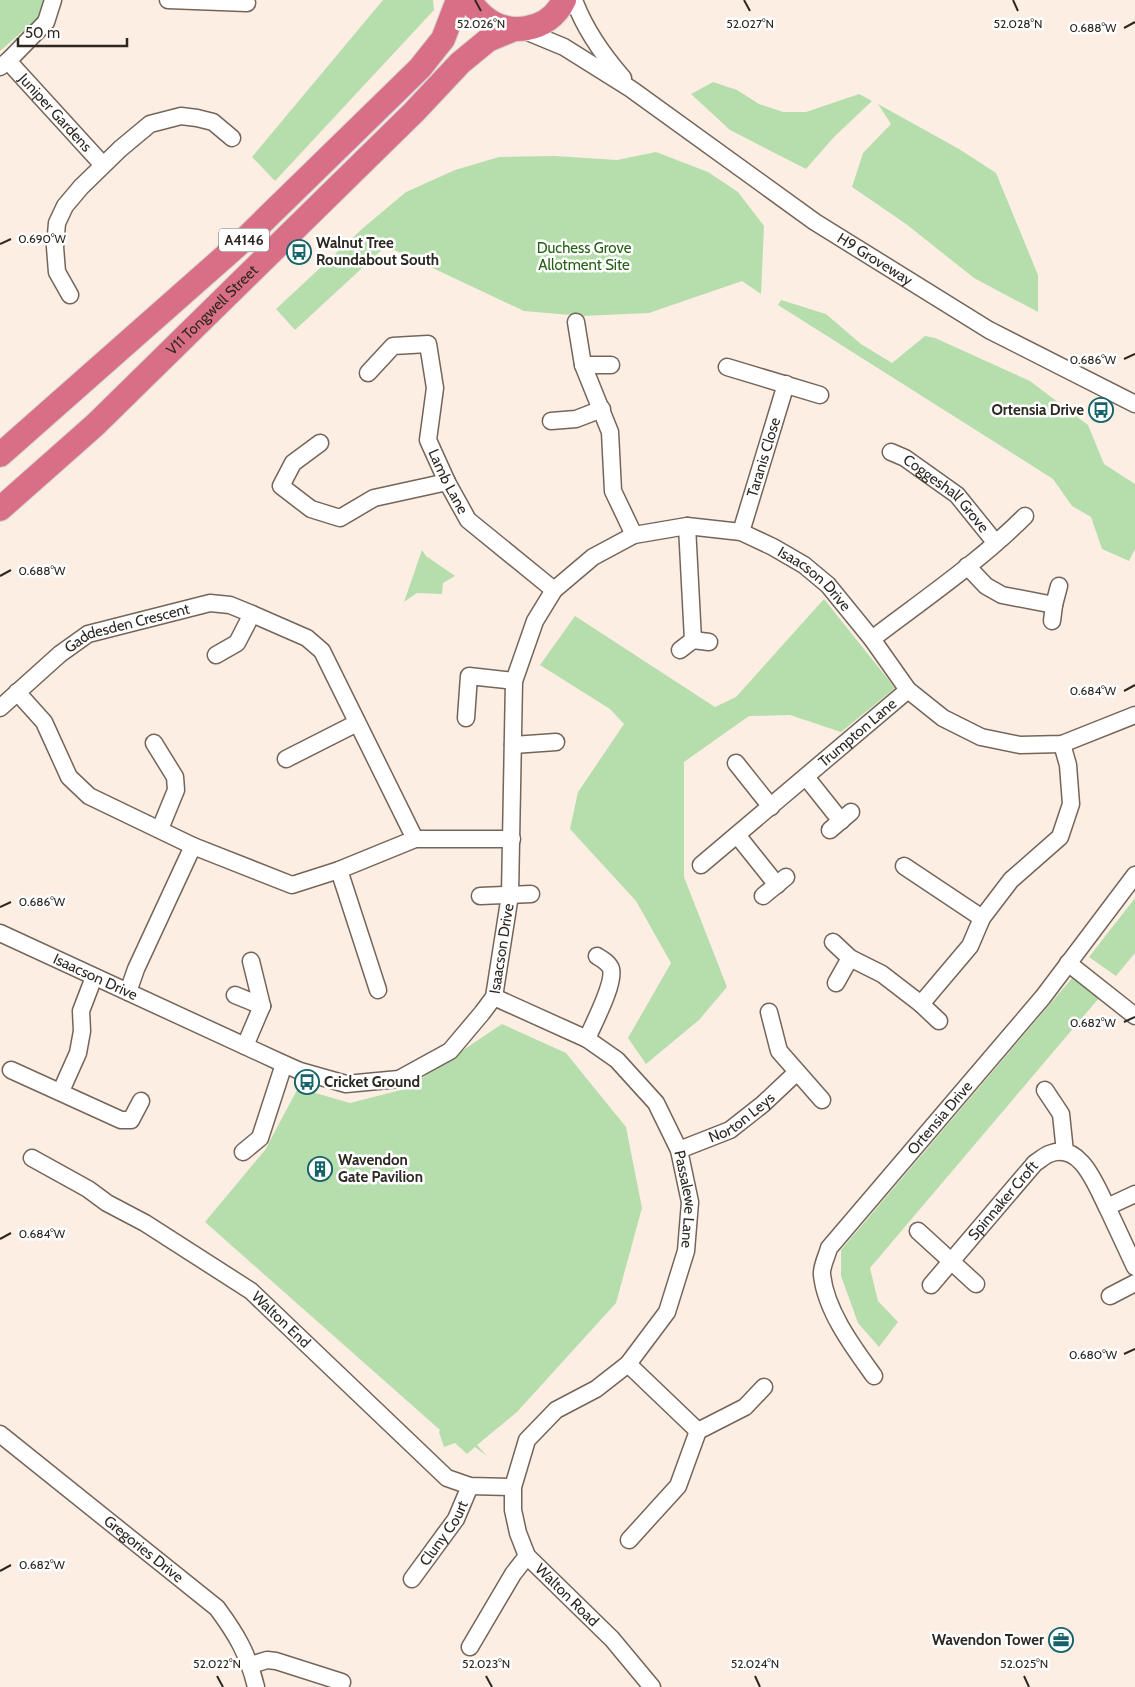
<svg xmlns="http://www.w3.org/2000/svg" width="1135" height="1687" font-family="Cabin,sans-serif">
  <rect width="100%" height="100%" fill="#fdeee3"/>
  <g fill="#b6dead">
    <polygon points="0,0 47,0 38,18 0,51"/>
    <polygon points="383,0 433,0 434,10 275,181 252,157"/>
    <polygon points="713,82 737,90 759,104 783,112 806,112 859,94 872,101 833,138 806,169 730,130 691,94"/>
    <polygon points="878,104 959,149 996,173 1038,275 1038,312 974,278 906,224 852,187 863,153 891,124"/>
    <polygon points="656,152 708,172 738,192 764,226 761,294 742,281 649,313 582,316 524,311 386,246 295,330 276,309 363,228 406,192 455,170 499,157 555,156 617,160"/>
    <polygon points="781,300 826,314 861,344 892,363 925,336 935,338 1030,381 1088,425 1104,464 1135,484 1135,549 1129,561 1102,549 1091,517 1072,506 1053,479 778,305"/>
    <polygon points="422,550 426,556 455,576 443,583 442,594 417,593 404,602"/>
    <polygon points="824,599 895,688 841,732 790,715 749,716 684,762 684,877 727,987 699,1020 646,1064 628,1038 671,963 636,901 570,829 578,792 624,724 610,709 540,665 575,616 715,707 736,697"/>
    <polygon points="1135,898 1135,953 1116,976 1089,957"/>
    <polygon points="1073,977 1099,998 870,1268 878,1301 898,1322 879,1347 858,1323 841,1276 841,1250"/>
    <polygon points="502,1024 566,1053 626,1127 642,1208 616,1303 517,1412 477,1445 487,1456 475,1447 467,1454 455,1443 444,1447 439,1432 440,1430 205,1222 265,1150 298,1088 350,1103 405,1089"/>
  </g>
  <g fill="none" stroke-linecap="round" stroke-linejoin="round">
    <defs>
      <g id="minor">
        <polyline points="168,0 247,3"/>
        <path d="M574,0c11,30 28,54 49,78"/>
        <path id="s1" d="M523,30l41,17 67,42 184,133 174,108 146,74"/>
        <path id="s2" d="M8,61l95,104"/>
        <polyline points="0,67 8,61 46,22 53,0"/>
        <polyline points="70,295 57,272 55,247 57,223 65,206 81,187 120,149 150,124 181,116 197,118 213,122 232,138"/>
        <polyline points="576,322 583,365 610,432 613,491 634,535"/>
        <polyline points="583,365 611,365"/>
        <polyline points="727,367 820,395"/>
        <path id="s3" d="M368,373l25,-27 35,-2 7,44 -7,52 19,42 21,38 86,70"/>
        <polyline points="551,421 576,419 602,409"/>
        <polyline points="320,443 293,463 281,486 311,509 340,518 374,498 447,482"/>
        <path id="s4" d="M891,452l14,6 52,37 38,47"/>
        <path id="s5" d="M741,532l45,-148"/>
        <polyline points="967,566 986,586 1002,595 1054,605 1059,586"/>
        <polyline points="1052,621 1054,605"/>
        <path d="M872,639c51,-39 107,-77 153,-123"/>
        <polyline points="693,640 709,642"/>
        <polyline points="680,650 693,640 687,526"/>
        <polyline points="216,655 237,643 252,614"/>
        <polyline points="17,692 44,722 69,777 89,796 193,846 292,885 339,870 415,839 512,839"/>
        <path id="s6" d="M0,708l60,-54 28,-20 122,-31 20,2 22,9 55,24 15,13 93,188"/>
        <polyline points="466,718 469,676 514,681"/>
        <polyline points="154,743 175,777 176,790 160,829"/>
        <polyline points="513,745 556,742"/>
        <polyline points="286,759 357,723"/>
        <polyline points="736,763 771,807"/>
        <polyline points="806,777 841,821"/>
        <polyline points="830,830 851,812"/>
        <polyline points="737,835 777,885"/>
        <path id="s7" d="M701,865l207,-175"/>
        <polyline points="904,866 982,918"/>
        <polyline points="339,870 378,990"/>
        <polyline points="480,896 531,894"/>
        <polyline points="763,896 786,877"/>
        <path id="s8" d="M0,933l284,131 16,7 46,13 53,-5 51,-28 32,-38 12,-16 16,-102 4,-214 21,-60 19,-31 39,-33 41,-22 53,-9 54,6 32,15 31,18 24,20 44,54 36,51 35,28 38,19 39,8 42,-1 73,-29"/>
        <polyline points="833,942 850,958 882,974 921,1004 970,946 982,918 1011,880 1060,837 1071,804 1068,765 1062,744"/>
        <polyline points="251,961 262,1006"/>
        <polyline points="1068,963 1135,1016"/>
        <polyline points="836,983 850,958"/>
        <polyline points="128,992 136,969 193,846"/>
        <polyline points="235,995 262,1006"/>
        <path id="s9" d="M494,997l93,42 30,21 39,43 23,47 11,52 -4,49 -19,61 -39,52 -32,25 -40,21 -29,30 -14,47v23l5,23 9,23 85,83 40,48"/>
        <polyline points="921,1004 939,1021"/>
        <polyline points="769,1012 779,1051 822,1100"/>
        <path d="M587,1039c6,-15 28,-55 24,-70 -2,-6 -9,-10 -14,-13"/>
        <polyline points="245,1046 262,1006"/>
        <polyline points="11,1070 121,1120 131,1120 141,1101"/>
        <polyline points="1045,1090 1061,1114 1065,1152"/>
        <polyline points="61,1091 78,1053 82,1031 81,1011 94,977"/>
        <path id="s10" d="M679,1150l51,-20 33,-26 34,-32"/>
        <polyline points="243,1152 260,1138 284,1064"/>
        <path id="s11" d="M32,1158l56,31 19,14 38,20 106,68 196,187 23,8 43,1"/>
        <polyline points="1107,1207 1135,1267"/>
        <polyline points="918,1231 976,1284"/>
        <path id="s12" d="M931,1285l104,-122c5,-3 9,-7 14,-9 32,-13 47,32 58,53l28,-13"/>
        <polyline points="1110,1296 1135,1283"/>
        <polyline points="628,1364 698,1431"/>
        <path id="s13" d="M874,1376c-21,-29 -48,-65 -52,-101 -1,-8 5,-19 7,-27l214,-251 92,-122"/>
        <path id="s14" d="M0,1434l217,174c20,27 31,46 39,79"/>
        <polyline points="629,1540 678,1486 698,1431 745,1407 764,1387"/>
        <path id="s15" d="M412,1579l44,-60 14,-33"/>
        <polyline points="470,1647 513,1574 527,1556"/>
        <polyline points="251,1665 267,1660 276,1661 342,1682"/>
      </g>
      <g id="highway">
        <path d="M470,0c3,7 7,10 12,15 25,23 67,17 82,-15"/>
        <polyline points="0,455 248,236 420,68 443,39 458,0"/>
        <path id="s16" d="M0,509l95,-84 319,-313 46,-49 28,-23 24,-10"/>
      </g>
    </defs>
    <use href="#minor" stroke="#756559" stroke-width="19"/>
    <use href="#highway" stroke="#d5d4d3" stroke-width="26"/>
    <use href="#minor" stroke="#fff" stroke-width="16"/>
    <use href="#highway" stroke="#d96f86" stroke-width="24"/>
  </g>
  <path fill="none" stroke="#2e2822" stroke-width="2" d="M475,0l6,11M744,0l6,11M1013,0l5,11M1124,28l11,-6M0,244l11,-5M1124,359l11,-5M0,576l11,-6M1124,691l11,-6M0,907l11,-5M1124,1022l11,-5M0,1239l11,-6M1124,1354l11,-5M0,1571l11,-6M217,1676l6,11M486,1676l6,11M755,1676l5,11M1024,1676l5,11"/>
  <defs>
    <symbol id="bus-ring" viewBox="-11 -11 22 22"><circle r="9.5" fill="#fff" stroke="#136368" stroke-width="1.5"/><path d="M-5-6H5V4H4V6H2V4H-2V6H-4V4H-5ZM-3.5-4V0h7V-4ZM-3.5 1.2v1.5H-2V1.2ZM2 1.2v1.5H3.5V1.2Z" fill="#136368"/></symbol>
    <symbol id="building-ring" viewBox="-11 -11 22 22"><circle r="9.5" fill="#fff" stroke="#136368" stroke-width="1.5"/><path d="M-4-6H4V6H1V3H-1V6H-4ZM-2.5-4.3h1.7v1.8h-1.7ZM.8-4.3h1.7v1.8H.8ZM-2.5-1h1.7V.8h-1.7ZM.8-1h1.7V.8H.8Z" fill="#136368"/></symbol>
    <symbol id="office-ring" viewBox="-11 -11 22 22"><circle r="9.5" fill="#fff" stroke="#136368" stroke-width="1.5"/><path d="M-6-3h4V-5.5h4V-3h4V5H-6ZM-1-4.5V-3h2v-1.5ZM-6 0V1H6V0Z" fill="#136368"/></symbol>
  </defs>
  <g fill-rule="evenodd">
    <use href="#bus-ring" x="285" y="238" width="28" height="28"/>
    <use href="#bus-ring" x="1087" y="396" width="28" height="28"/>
    <use href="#bus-ring" x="293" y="1068" width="28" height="28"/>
    <use href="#building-ring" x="306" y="1155" width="28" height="28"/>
    <use href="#office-ring" x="1047" y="1626" width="28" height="28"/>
  </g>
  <g text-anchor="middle" stroke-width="5" stroke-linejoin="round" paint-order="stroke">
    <rect fill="#fff" stroke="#6d6864" stroke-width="1" x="219" y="228.5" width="50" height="23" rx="4"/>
    <g font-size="14" font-weight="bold" fill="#2e2822">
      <text x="244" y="245">A4146</text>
    </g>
    <g font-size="15" fill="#2e2822" stroke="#fff">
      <text dy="5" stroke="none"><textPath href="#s2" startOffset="70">Juniper Gardens</textPath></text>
      <text dy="5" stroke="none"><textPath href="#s1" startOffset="421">H9 Groveway</textPath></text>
      <text dy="5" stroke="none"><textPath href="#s16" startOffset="291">V11 Tongwell Street</textPath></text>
      <text dy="5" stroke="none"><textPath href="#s5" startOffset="78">Taranis Close</textPath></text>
      <text dy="5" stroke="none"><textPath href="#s3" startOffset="215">Lamb Lane</textPath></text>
      <text dy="5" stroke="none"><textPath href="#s4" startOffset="70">Coggeshall Grove</textPath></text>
      <text dy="5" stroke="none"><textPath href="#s8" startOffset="1270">Isaacson Drive</textPath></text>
      <text dy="5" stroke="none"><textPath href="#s6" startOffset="154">Gaddesden Crescent</textPath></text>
      <text dy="5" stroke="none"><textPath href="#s7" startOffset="205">Trumpton Lane</textPath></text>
      <text dy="5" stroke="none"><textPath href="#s8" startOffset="608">Isaacson Drive</textPath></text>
      <text dy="5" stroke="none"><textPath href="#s8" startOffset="105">Isaacson Drive</textPath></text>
      <text dy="5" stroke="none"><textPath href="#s10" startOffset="71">Norton Leys</textPath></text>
      <text dy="5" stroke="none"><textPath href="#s13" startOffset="314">Ortensia Drive</textPath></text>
      <text dy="5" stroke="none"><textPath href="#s9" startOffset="299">Passalewe Lane</textPath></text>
      <text dy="5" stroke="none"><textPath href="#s12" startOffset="111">Spinnaker Croft</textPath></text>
      <text dy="5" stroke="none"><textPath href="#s11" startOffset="298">Walton End</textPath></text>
      <text dy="5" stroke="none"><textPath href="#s15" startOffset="56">Cluny Court</textPath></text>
      <text dy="5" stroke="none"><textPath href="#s14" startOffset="184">Gregories Drive</textPath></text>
      <text dy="5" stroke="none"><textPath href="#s9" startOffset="784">Walton Road</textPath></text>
    </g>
    <g font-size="15" font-weight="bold" fill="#2e2822" stroke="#fff" text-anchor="start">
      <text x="316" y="248">Walnut Tree<tspan x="316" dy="17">Roundabout South</tspan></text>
      <text x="1084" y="415" text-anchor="end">Ortensia Drive</text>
      <text x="324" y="1087">Cricket Ground</text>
      <text x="338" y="1165">Wavendon<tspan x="338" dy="17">Gate Pavilion</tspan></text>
      <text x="1044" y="1645" text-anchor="end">Wavendon Tower</text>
    </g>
    <g font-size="15" fill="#246014" stroke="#fff">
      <text x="584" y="253">Duchess Grove<tspan x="584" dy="17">Allotment Site</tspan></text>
    </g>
  </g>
  <g font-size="12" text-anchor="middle" fill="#2e2822" stroke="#fff" stroke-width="5" stroke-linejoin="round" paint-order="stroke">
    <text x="481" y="28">52.026°N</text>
    <text x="750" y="28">52.027°N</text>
    <text x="1018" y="28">52.028°N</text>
    <text x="1093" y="32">0.688°W</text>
    <text x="42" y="243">0.690°W</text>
    <text x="1093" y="364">0.686°W</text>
    <text x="42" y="575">0.688°W</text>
    <text x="1093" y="695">0.684°W</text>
    <text x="42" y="906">0.686°W</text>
    <text x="1093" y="1027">0.682°W</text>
    <text x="42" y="1238">0.684°W</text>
    <text x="1093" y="1359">0.680°W</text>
    <text x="42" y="1569">0.682°W</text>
    <text x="217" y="1668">52.022°N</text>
    <text x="486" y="1668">52.023°N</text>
    <text x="755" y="1668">52.024°N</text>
    <text x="1024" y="1668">52.025°N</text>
  </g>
  <path d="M18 38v8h109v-8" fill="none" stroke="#2e2822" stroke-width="2.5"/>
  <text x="25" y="38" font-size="15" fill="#2e2822" stroke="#ffffff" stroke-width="4" paint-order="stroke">50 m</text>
</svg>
